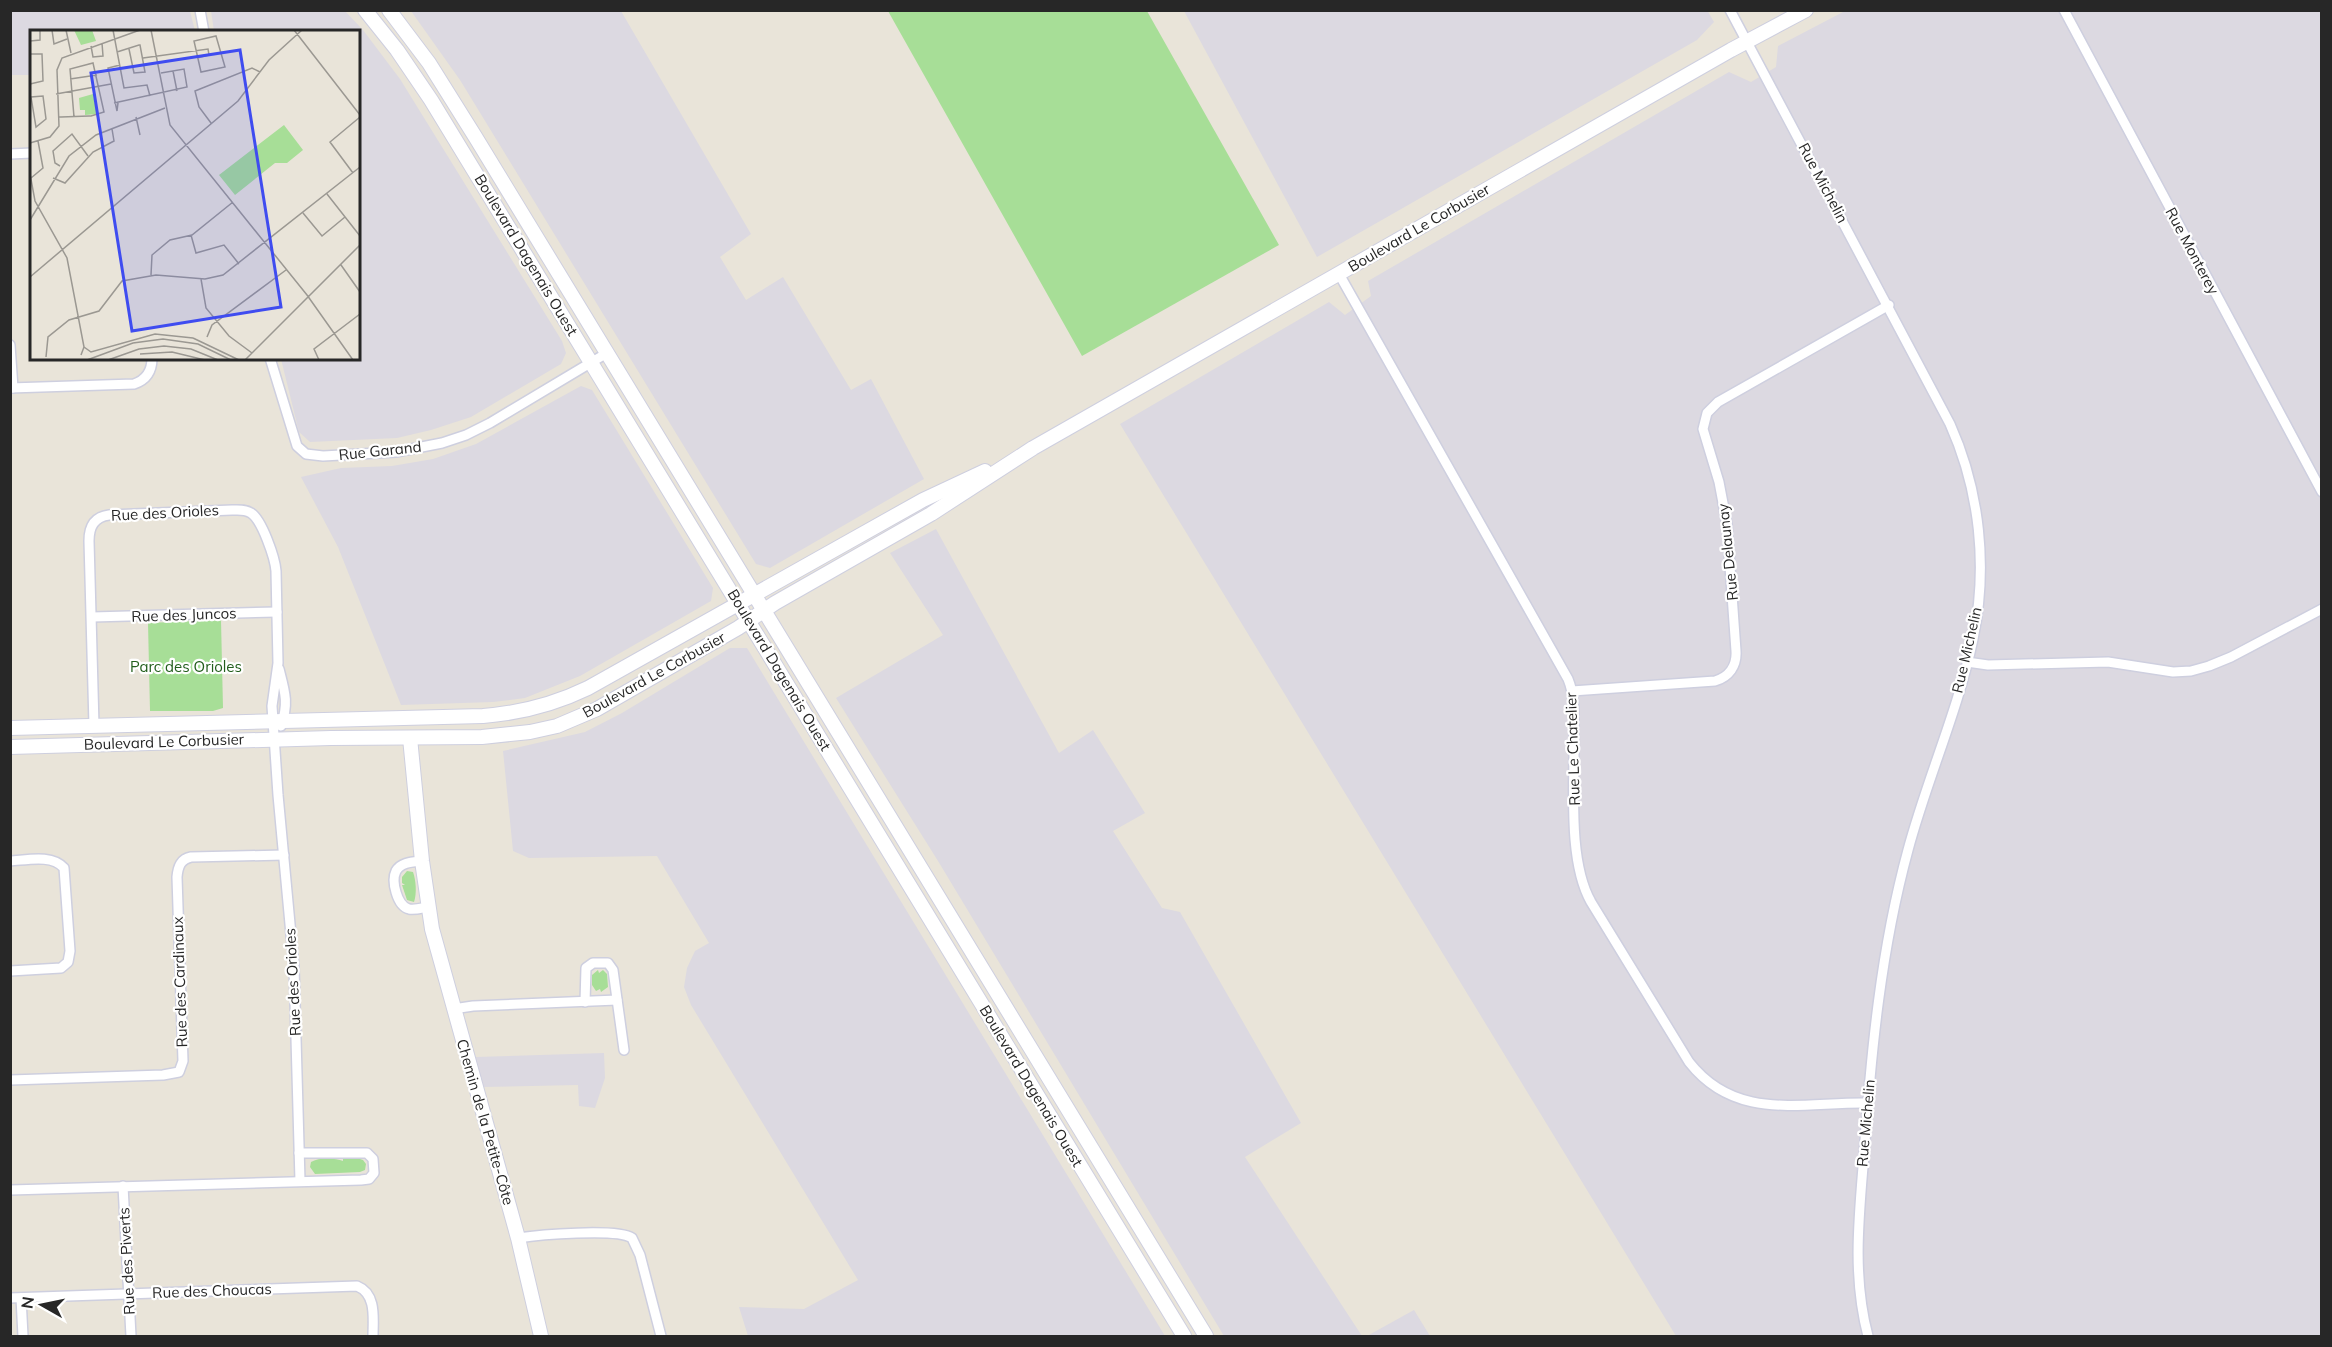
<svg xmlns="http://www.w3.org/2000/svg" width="2332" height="1347" font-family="Mulish,sans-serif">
  <rect width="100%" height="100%" fill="#e9e4d9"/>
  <g fill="#dcd9e1">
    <polygon points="1707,10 1714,22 1697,40 1317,257 1184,11"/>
    <polygon points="10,11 190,11 195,31 32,32 31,75 11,75"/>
    <polygon points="211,11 345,11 363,30 400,79 562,341 566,353 561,364 471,417 431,430 397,438 310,442 299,432 281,359 358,358 358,32 214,31"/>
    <polygon points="411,11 621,11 751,234 720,257 746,300 783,277 851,390 871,379 924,479 770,568 756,564 460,80"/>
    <polygon points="1845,11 2321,11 2321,1336 1676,1336 1120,424 1329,302 1345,315 1371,296 1368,281 1729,72 1751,82 1776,67 1778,46"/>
    <polygon points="581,386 592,390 713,588 711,601 580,676 525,698 493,702 401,705 338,547 301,477 341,468 392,466 433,459 476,444"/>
    <polygon points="936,529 1059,753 1093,730 1145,813 1113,831 1162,908 1180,912 1301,1123 1245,1157 1362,1336 1224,1336 938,861 836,698 943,635 890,553"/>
    <polygon points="730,648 747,648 1165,1336 748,1336 739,1307 804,1309 858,1280 691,1005 684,987 687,968 695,951 709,943 657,856 529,858 513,851 503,751 585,732 622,713"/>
    <polygon points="604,1053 605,1078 595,1108 579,1106 578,1085 483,1087 475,1057"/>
    <polygon points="1414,1310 1430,1336 1367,1336"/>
  </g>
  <g fill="#a7de97">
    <polygon points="888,11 1147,11 1279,245 1082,356"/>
    <polygon points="221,620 223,708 213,711 150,711 148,623"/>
    <path d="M407,871l6,1c3,8 4,22 1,30l-7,-2 -5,-15h3l-3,-2v-6z"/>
    <polygon points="598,970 599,973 603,970 607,974 608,987 601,992 600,989 596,991 592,985 592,975"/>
    <path d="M357,1158l6,2 3,4 -1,6 -5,2 -45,2 -5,-7 1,-5c8,-5 25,-4 32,-1v-2z"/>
  </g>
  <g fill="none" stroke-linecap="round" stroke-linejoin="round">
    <defs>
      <g id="street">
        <polyline points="200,10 204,32"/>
        <path d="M1730,10l220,414c30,67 38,143 23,215 -15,72 -46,140 -65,211 -27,99 -37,202 -44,305 -5,61 -12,121 4,181"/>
        <polyline points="2064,10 2322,492"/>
        <polyline points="10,154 32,153"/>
        <path d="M1339,274l229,405c7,17 6,36 6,55 1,48 -7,126 17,168l98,160c47,60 112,40 178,41"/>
        <polyline points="10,345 13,388"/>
        <polyline points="270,358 297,446 306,454 323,456 396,452 442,443 466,435 490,423 607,353"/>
        <path d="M10,388l124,-4c12,-4 18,-13 18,-26"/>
        <polyline points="92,617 277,612"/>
        <polyline points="1967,662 1988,665 2108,662 2173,672 2191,671 2209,666 2231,657 2322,609"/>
        <path d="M279,669c6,23 10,34 2,57"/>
        <path d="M1572,691l143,-10c14,-4 22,-15 21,-30l-9,-127 -8,-42 -16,-53 4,-16 11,-11 171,-97"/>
        <path d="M94,726l-5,-185c0,-14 5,-24 20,-26l123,-5c7,0 13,-1 19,3 11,7 24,45 25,58l2,92 -6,43 6,89 16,172 6,214"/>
        <path d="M10,861c17,-1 42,-7 54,7l6,83 -2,11 -7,6 -51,3"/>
        <path d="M422,861c-9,1 -21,1 -26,10 -5,10 1,35 13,38 6,1 13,-1 19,-2"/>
        <polyline points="585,1002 586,968 593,963 608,963 613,970 624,1050"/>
        <polyline points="453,1009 473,1006 617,1000"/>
        <path d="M10,1080l153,-5 16,-3 4,-11 -6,-184c1,-11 4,-18 14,-20l93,-2"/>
        <polyline points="123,1186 131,1336"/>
        <polyline points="10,1190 361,1180 369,1179 374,1173 373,1159 367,1153 299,1153"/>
        <path d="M518,1238c20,-3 99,-10 114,0l8,17 21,81"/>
        <path d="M10,1298l347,-12c20,8 16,33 16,50"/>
        <polyline points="21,1298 23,1336"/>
      </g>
      <g id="secondary">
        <polyline points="365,10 397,50 431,100 1184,1336"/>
        <polyline points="389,10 429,63 476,138 1206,1336"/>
        <path d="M10,728l473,-12c38,-3 70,-11 105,-28l335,-188 62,-29"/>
        <polyline points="410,738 422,861 432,929 518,1238 541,1336"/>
        <polyline points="10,747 331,738 482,737 530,732 557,726 597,709 738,628 775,603 931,514 1033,448 1731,50 1806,10"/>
      </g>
    </defs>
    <use href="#street" stroke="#cecfdf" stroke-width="12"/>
    <use href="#secondary" stroke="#cecfdf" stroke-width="16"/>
    <use href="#street" stroke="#fff" stroke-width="9"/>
    <use href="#secondary" stroke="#fff" stroke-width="14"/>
  </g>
  <g text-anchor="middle" stroke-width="4.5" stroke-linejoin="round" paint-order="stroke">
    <g font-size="15" fill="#272727" stroke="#fff">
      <text transform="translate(1823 183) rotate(62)" y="5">Rue Michelin</text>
      <text transform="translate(1419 228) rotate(-30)" y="5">Boulevard Le Corbusier</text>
      <text transform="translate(2192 251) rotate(62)" y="5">Rue Monterey</text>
      <text transform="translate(526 255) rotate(59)" y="5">Boulevard Dagenais Ouest</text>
      <text transform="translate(380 451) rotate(-6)" y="5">Rue Garand</text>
      <text transform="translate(165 513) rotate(-3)" y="5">Rue des Orioles</text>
      <text transform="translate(1728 552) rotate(-96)" y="5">Rue Delaunay</text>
      <text transform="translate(184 615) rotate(-2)" y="5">Rue des Juncos</text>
      <text transform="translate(1967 650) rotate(-77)" y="5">Rue Michelin</text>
      <text transform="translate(779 670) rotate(59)" y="5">Boulevard Dagenais Ouest</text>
      <text transform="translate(654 675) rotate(-29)" y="5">Boulevard Le Corbusier</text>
      <text transform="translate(164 742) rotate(-2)" y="5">Boulevard Le Corbusier</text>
      <text transform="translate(1573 749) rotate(-92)" y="5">Rue Le Chatelier</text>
      <text transform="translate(180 982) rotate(-92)" y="5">Rue des Cardinaux</text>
      <text transform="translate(293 982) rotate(-93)" y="5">Rue des Orioles</text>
      <text transform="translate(1031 1086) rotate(59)" y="5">Boulevard Dagenais Ouest</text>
      <text transform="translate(485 1122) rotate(74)" y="5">Chemin de la Petite-Côte</text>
      <text transform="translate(1866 1123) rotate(-85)" y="5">Rue Michelin</text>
      <text transform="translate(127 1261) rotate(-93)" y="5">Rue des Piverts</text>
      <text transform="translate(212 1291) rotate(-2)" y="5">Rue des Choucas</text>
    </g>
    <g font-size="15" fill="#225e1c" stroke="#fff">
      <text x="186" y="672">Parc des Orioles</text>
    </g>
  </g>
  <g transform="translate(30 30)">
    <rect width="330" height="330" fill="#e9e4d9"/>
    <path d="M44,0h18l4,11 -15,4zM63,64l4,20 -12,1v-5h-5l-1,-12zM254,95l19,25 -16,13h-12l-40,32 -16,-20z" fill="#a7de97"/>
    <path fill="none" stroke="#9b9892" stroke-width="1.5" d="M22,0l2,14 13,-5M36,0l5,23M83,0l11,58 23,-3 3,11M121,0l19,95 137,170 46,65M264,0l66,85M186,6l9,31 -24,5 -7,-31zM0,11l10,-1v-10M61,16l2,11 10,-1 -1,-13M87,22l22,-7h1l5,27 -11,1 -5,-24M0,24h12l1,27 -13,3M113,28l65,-9 1,6 -12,3M143,41l4,20M40,49l27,-4M26,64l55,-10M13,66l3,23 -10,8 -5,-30zM84,73l73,-16 -3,-18 -23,4M88,73l-1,8 -9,-43 12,-3M29,87h2l28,-1h2l13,-4 -11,-49 -23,6 4,48M106,87l4,18M181,93l-12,-16 -4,-16 57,-23 8,4M0,113l20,-6 9,-11 -2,-56 5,-12 78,-28M30,136l-5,-3 -2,-12 19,-17 16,22M323,143l-23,-31 30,-25M0,144l5,27 32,57 17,89 -3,8M1,148l12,-10 -5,-27M23,148l12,5 28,-31 21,-11 -2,-12M297,164l33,42M273,183l19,23 23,-19M0,190l39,-64 27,-21 69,-27M161,205l5,18 28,-8 15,19M311,235l19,27M121,245l1,-20 18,-15 22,-5 41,-33M0,247l208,-176 31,-41 33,-30M171,249l5,29 23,28 23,17M177,307l5,-12 74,-55M163,308l46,22M54,317l7,5 64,-18 38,4M110,324l32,-2 33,8M16,327l2,-20 21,-17 30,-9 23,-30 34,-6 49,4 18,-4 137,-108M57,330l46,-17 30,-4 35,5 33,16M78,330l31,-11 25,-3 27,3 27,11M215,330l115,-115M289,330l-5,-11 46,-35"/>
    <path fill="#3f4cf0" fill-opacity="0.15" stroke="#3f4cf0" stroke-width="3" d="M210,20l41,257 -149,24 -41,-258z"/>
    <rect width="330" height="330" fill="none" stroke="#272727" stroke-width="3"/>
  </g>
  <rect width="2332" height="1347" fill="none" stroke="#272727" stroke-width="24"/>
  <g transform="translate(42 1305) rotate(279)" stroke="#ffffff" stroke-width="4.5" paint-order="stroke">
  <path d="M0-4.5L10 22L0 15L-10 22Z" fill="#272727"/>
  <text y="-9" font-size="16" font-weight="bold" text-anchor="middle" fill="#272727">N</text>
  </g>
</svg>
